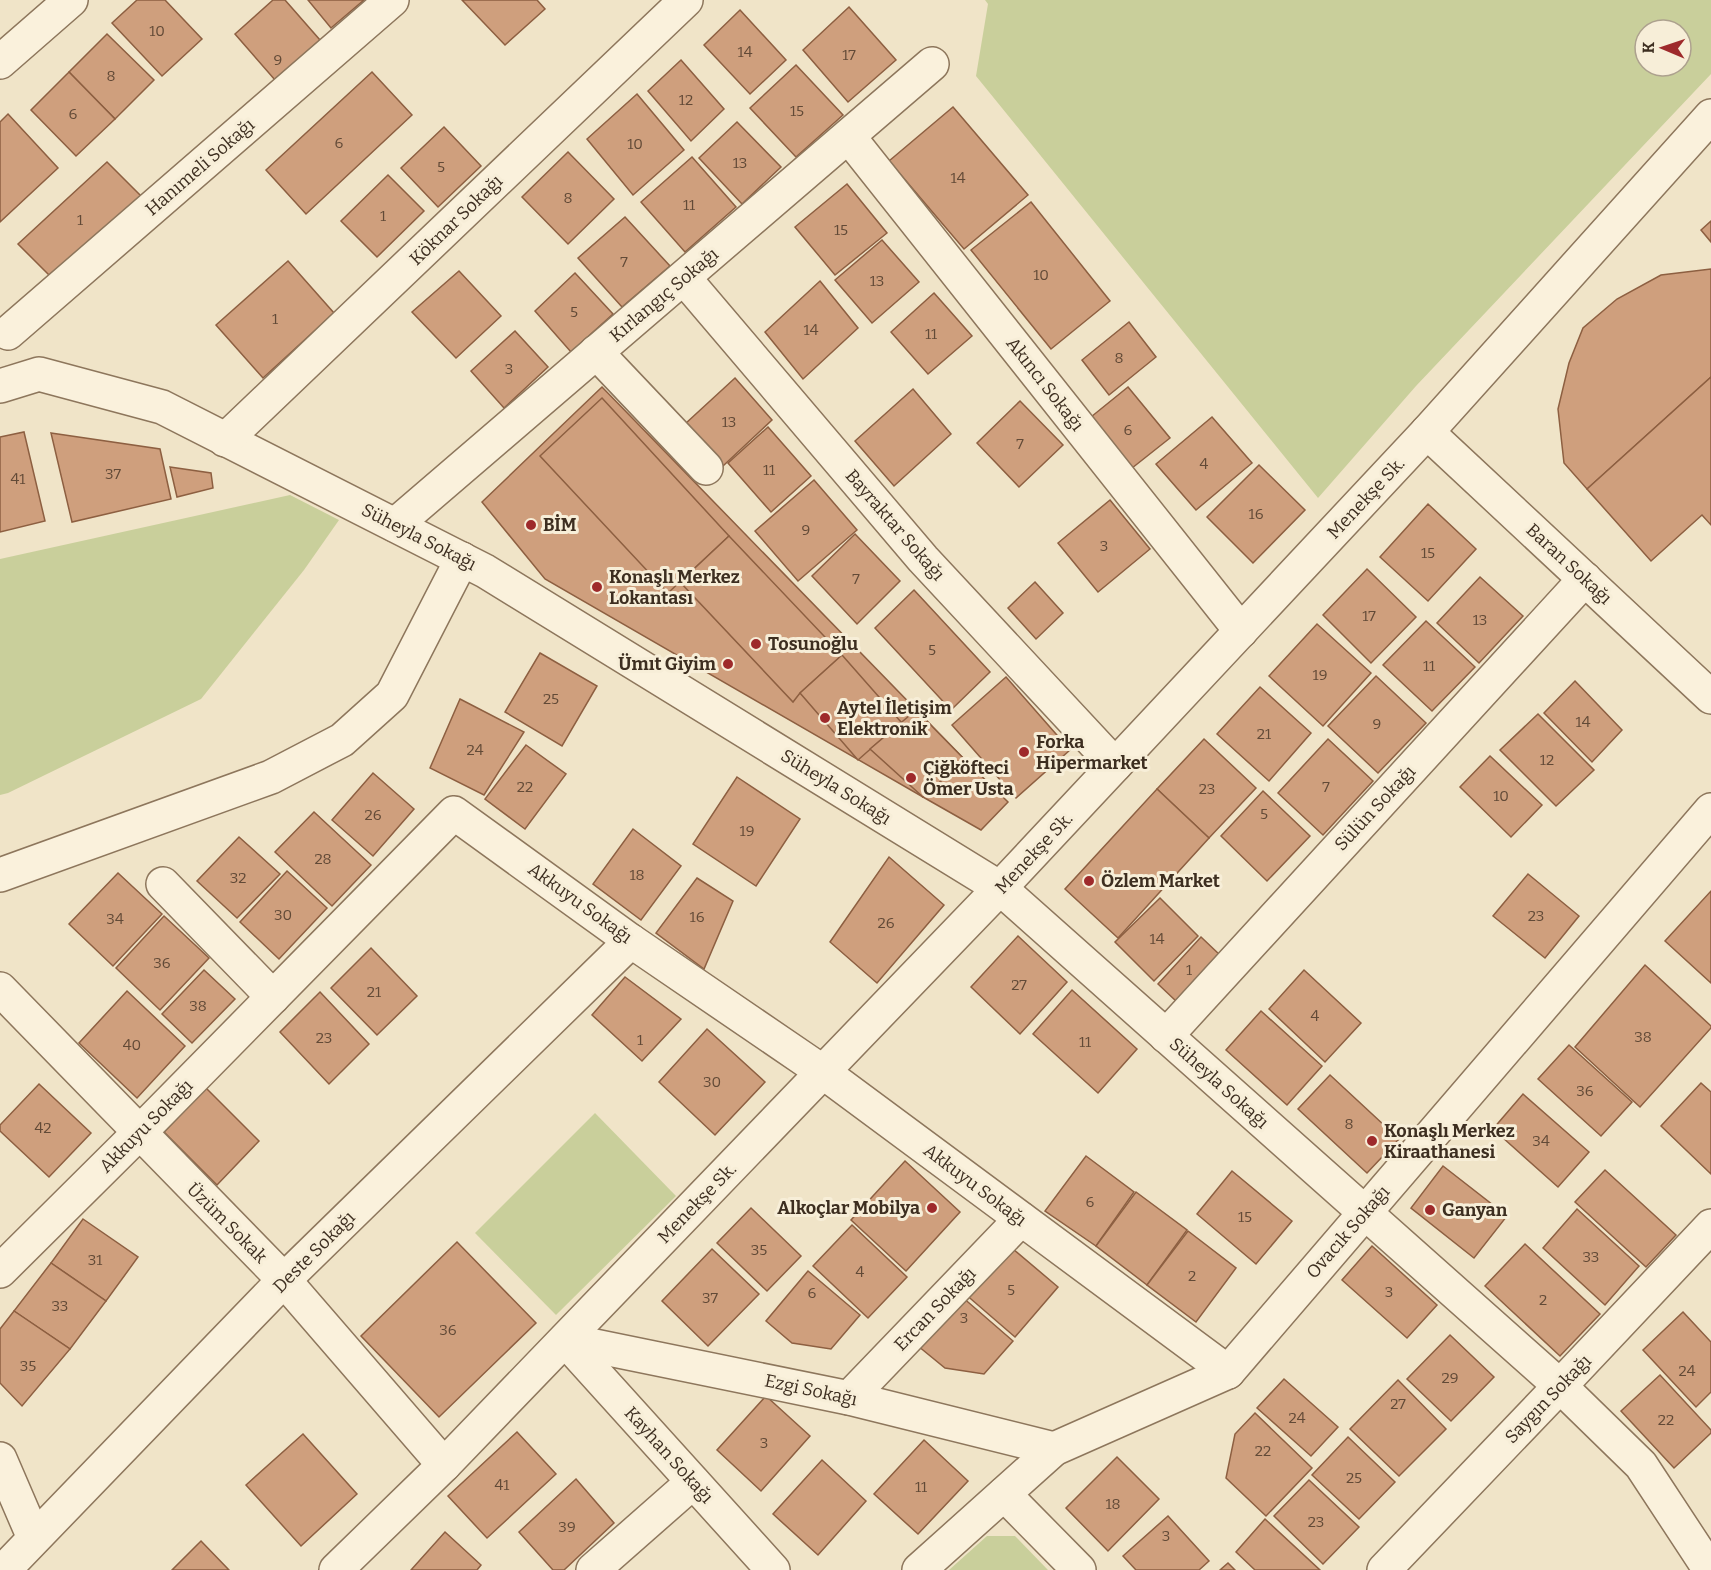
<svg xmlns="http://www.w3.org/2000/svg" width="1711" height="1570" font-family="Bitter,serif">
  <rect width="100%" height="100%" fill="#f0e4c8"/>
  <g fill="#c9cf9b" fill-rule="evenodd">
    <path d="M985,0h726v74l-295,312 -98,112 -342,-422 12,-72zM1645,30h36v36h-36z"/>
    <polygon points="290,495 339,520 304,570 201,699 8,793 0,795 0,559"/>
    <polygon points="595,1113 676,1196 556,1315 475,1233"/>
    <polygon points="987,1536 1015,1536 1048,1570 949,1570"/>
  </g>
  <g fill="#cf9f7d" stroke="#8d5f41" stroke-width="1.5">
    <polygon points="137,0 165,0 202,39 162,76 112,23"/>
    <polygon points="273,0 285,0 320,40 275,80 235,34"/>
    <polygon points="308,0 364,0 331,28"/>
    <polygon points="462,0 537,0 545,9 505,45"/>
    <polygon points="849,7 896,60 848,102 803,50"/>
    <polygon points="740,10 786,60 750,94 704,45"/>
    <polygon points="107,34 154,80 115,119 69,72"/>
    <polygon points="681,60 724,109 691,141 648,91"/>
    <polygon points="796,65 843,115 796,157 750,108"/>
    <polygon points="69,72 115,119 76,156 31,110"/>
    <polygon points="372,72 412,115 306,214 266,170"/>
    <polygon points="637,94 684,150 633,195 587,139"/>
    <polygon points="953,107 1028,195 964,249 889,161"/>
    <polygon points="8,114 58,168 0,222 0,122"/>
    <polygon points="737,122 781,167 742,204 699,158"/>
    <polygon points="444,127 481,166 438,207 401,168"/>
    <polygon points="568,152 614,199 568,244 522,197"/>
    <polygon points="692,157 736,207 685,252 641,202"/>
    <polygon points="107,162 141,196 53,279 18,244"/>
    <polygon points="388,175 424,211 377,257 341,221"/>
    <polygon points="847,184 887,233 835,275 795,227"/>
    <polygon points="1031,202 1110,301 1051,349 971,250"/>
    <polygon points="625,217 670,266 622,307 578,258"/>
    <polygon points="1711,221 1711,242 1701,230"/>
    <polygon points="882,240 919,282 872,323 835,280"/>
    <polygon points="288,261 334,313 263,378 216,325"/>
    <polygon points="1711,269 1711,377 1587,489 1564,463 1558,409 1569,363 1583,328 1617,299 1661,275"/>
    <polygon points="459,271 501,316 456,358 412,312"/>
    <polygon points="575,273 613,314 571,352 535,311"/>
    <polygon points="820,281 858,328 803,379 765,332"/>
    <polygon points="934,293 972,336 928,374 891,332"/>
    <polygon points="1129,322 1156,357 1109,395 1082,360"/>
    <polygon points="515,331 548,367 504,408 471,371"/>
    <polygon points="1711,377 1711,525 1702,515 1651,561 1587,489"/>
    <polygon points="735,378 772,420 723,466 685,424"/>
    <polygon points="602,387 965,760 923,797 545,579 482,502"/>
    <polygon points="1128,387 1170,438 1127,472 1086,421"/>
    <polygon points="913,389 951,434 894,486 855,441"/>
    <polygon points="602,398 729,536 668,593 540,456"/>
    <polygon points="1020,401 1063,445 1019,487 977,443"/>
    <polygon points="1212,417 1252,463 1196,510 1156,464"/>
    <polygon points="768,427 811,476 771,512 728,463"/>
    <polygon points="24,432 45,521 0,532 0,437"/>
    <polygon points="51,433 160,449 171,499 72,522"/>
    <polygon points="1259,465 1305,510 1253,563 1207,517"/>
    <polygon points="170,467 211,473 213,488 177,497"/>
    <polygon points="814,480 857,530 798,581 755,531"/>
    <polygon points="1110,500 1150,549 1098,592 1058,543"/>
    <polygon points="1428,504 1476,549 1428,601 1380,557"/>
    <polygon points="855,534 900,581 857,624 812,576"/>
    <polygon points="729,536 842,655 800,693 793,702 680,582"/>
    <polygon points="1367,569 1416,617 1371,663 1323,615"/>
    <polygon points="1480,577 1523,616 1479,663 1437,623"/>
    <polygon points="1035,582 1063,613 1036,639 1008,608"/>
    <polygon points="914,590 990,672 951,710 875,628"/>
    <polygon points="1426,621 1475,667 1432,711 1383,665"/>
    <polygon points="1317,624 1371,673 1323,726 1269,676"/>
    <polygon points="540,653 597,686 562,746 505,712"/>
    <polygon points="842,655 901,722 858,760 800,693"/>
    <polygon points="1376,676 1426,723 1378,773 1328,726"/>
    <polygon points="1006,677 1070,750 1016,798 952,725"/>
    <polygon points="1575,681 1622,730 1592,762 1544,713"/>
    <polygon points="1260,687 1311,733 1269,781 1217,734"/>
    <polygon points="460,699 524,732 484,795 430,768"/>
    <polygon points="916,710 965,760 923,797 870,749"/>
    <polygon points="1538,714 1594,770 1556,806 1500,750"/>
    <polygon points="1204,739 1256,788 1209,838 1157,789"/>
    <polygon points="1328,739 1373,781 1323,835 1278,793"/>
    <polygon points="526,745 566,774 525,829 485,799"/>
    <polygon points="1490,756 1542,805 1511,837 1460,787"/>
    <polygon points="965,760 1008,802 981,830 923,797"/>
    <polygon points="373,773 414,809 373,856 332,820"/>
    <polygon points="737,777 800,819 756,886 693,844"/>
    <polygon points="1157,789 1209,838 1118,938 1065,889"/>
    <polygon points="1263,791 1310,836 1267,881 1221,836"/>
    <polygon points="314,812 371,865 332,906 275,852"/>
    <polygon points="633,829 681,866 641,920 593,884"/>
    <polygon points="239,837 280,874 237,918 197,881"/>
    <polygon points="889,857 944,905 877,983 830,942"/>
    <polygon points="287,871 327,908 279,959 240,922"/>
    <polygon points="118,873 162,914 113,966 69,924"/>
    <polygon points="1528,874 1579,916 1545,958 1493,916"/>
    <polygon points="697,878 733,901 704,969 656,933"/>
    <polygon points="1711,891 1711,983 1665,941"/>
    <polygon points="1160,898 1198,936 1154,981 1115,942"/>
    <polygon points="164,916 209,958 160,1010 116,968"/>
    <polygon points="1018,936 1067,982 1020,1034 971,987"/>
    <polygon points="1201,937 1221,956 1177,1002 1158,984"/>
    <polygon points="371,948 417,996 377,1035 331,988"/>
    <polygon points="1645,965 1711,1026 1711,1028 1640,1107 1575,1047"/>
    <polygon points="204,970 235,999 192,1043 162,1014"/>
    <polygon points="1304,970 1361,1023 1325,1062 1269,1009"/>
    <polygon points="625,977 681,1019 642,1061 592,1015"/>
    <polygon points="1072,990 1137,1049 1098,1093 1033,1034"/>
    <polygon points="127,991 185,1046 137,1098 79,1043"/>
    <polygon points="320,992 369,1044 329,1084 280,1032"/>
    <polygon points="1261,1011 1322,1066 1287,1105 1226,1050"/>
    <polygon points="707,1029 765,1082 715,1135 659,1082"/>
    <polygon points="1569,1045 1632,1102 1601,1136 1538,1079"/>
    <polygon points="1330,1075 1399,1139 1367,1173 1298,1109"/>
    <polygon points="1701,1083 1711,1092 1711,1174 1661,1126"/>
    <polygon points="39,1084 91,1133 49,1177 0,1131 0,1125"/>
    <polygon points="206,1088 259,1141 217,1185 164,1132"/>
    <polygon points="1523,1094 1589,1152 1558,1187 1493,1129"/>
    <polygon points="1086,1156 1134,1192 1096,1246 1045,1211"/>
    <polygon points="905,1161 960,1212 906,1271 851,1220"/>
    <polygon points="1443,1166 1507,1216 1474,1258 1411,1208"/>
    <polygon points="1605,1170 1676,1235 1646,1267 1575,1202"/>
    <polygon points="1232,1171 1292,1221 1256,1264 1197,1214"/>
    <polygon points="1136,1192 1187,1230 1147,1285 1096,1246"/>
    <polygon points="751,1208 801,1256 767,1291 717,1243"/>
    <polygon points="1577,1209 1639,1266 1605,1305 1543,1248"/>
    <polygon points="83,1219 138,1257 106,1301 51,1263"/>
    <polygon points="852,1225 907,1277 868,1318 813,1266"/>
    <polygon points="1188,1231 1236,1268 1196,1322 1147,1285"/>
    <polygon points="457,1242 536,1323 439,1417 361,1336"/>
    <polygon points="1006,1243 1058,1287 1015,1337 964,1293"/>
    <polygon points="1525,1244 1600,1314 1560,1356 1485,1286"/>
    <polygon points="1372,1246 1437,1305 1407,1338 1342,1280"/>
    <polygon points="712,1249 759,1294 708,1346 662,1301"/>
    <polygon points="51,1263 106,1301 70,1349 14,1311"/>
    <polygon points="808,1271 860,1315 831,1349 792,1343 766,1321"/>
    <polygon points="961,1296 1013,1341 984,1374 945,1368 918,1346"/>
    <polygon points="14,1311 70,1349 22,1406 0,1383 0,1329"/>
    <polygon points="1683,1312 1711,1342 1711,1392 1696,1407 1643,1350"/>
    <polygon points="1450,1335 1494,1377 1451,1421 1407,1379"/>
    <polygon points="1660,1375 1711,1430 1711,1433 1674,1468 1621,1411"/>
    <polygon points="1284,1379 1338,1427 1311,1456 1257,1408"/>
    <polygon points="1398,1380 1446,1429 1399,1476 1350,1429"/>
    <polygon points="766,1396 810,1436 761,1491 717,1450"/>
    <polygon points="1255,1413 1312,1468 1266,1516 1226,1478 1235,1434"/>
    <polygon points="517,1432 556,1474 487,1538 448,1496"/>
    <polygon points="303,1434 357,1494 301,1546 246,1485"/>
    <polygon points="1348,1437 1395,1482 1359,1519 1312,1475"/>
    <polygon points="924,1440 968,1481 918,1534 874,1494"/>
    <polygon points="1117,1457 1159,1499 1108,1551 1066,1508"/>
    <polygon points="822,1460 866,1501 818,1555 773,1514"/>
    <polygon points="576,1479 614,1523 564,1570 553,1570 519,1532"/>
    <polygon points="1309,1480 1359,1527 1323,1564 1274,1516"/>
    <polygon points="1168,1516 1209,1561 1199,1570 1136,1570 1123,1556"/>
    <polygon points="1265,1519 1320,1570 1255,1570 1236,1552"/>
    <polygon points="445,1532 481,1565 477,1570 411,1570"/>
    <polygon points="201,1541 229,1570 172,1570"/>
    <polygon points="1228,1563 1235,1570 1220,1570"/>
  </g>
  <g fill="none" stroke-linecap="round" stroke-linejoin="round">
    <defs>
      <g id="minor">
        <polyline points="0,62 71,0"/>
        <polyline points="849,137 1241,631"/>
        <polyline points="684,278 923,559 1115,765"/>
        <polyline points="8,333 392,0"/>
        <polyline points="596,352 706,468"/>
        <polyline points="0,386 39,374 162,407 485,571 1000,888 1560,1386 1641,1465 1710,1570"/>
        <polyline points="1427,432 1711,697"/>
        <polyline points="225,440 686,0"/>
        <polyline points="395,525 932,64"/>
        <polyline points="0,875 271,777 342,740 392,695 462,559"/>
        <polyline points="163,884 273,997"/>
        <polyline points="0,989 284,1280 444,1465"/>
        <polyline points="1166,1036 1585,579"/>
        <polyline points="0,1271 139,1133 454,813 631,941 823,1072 1228,1372"/>
        <polyline points="565,1340 849,1398 1054,1449"/>
        <polyline points="565,1340 773,1570"/>
        <polyline points="849,1398 1021,1219"/>
        <polyline points="0,1459 34,1538"/>
        <polyline points="1004,1494 1079,1570"/>
        <polyline points="4,1570 284,1280 631,941"/>
        <polyline points="336,1570 444,1465 1000,888 1427,432 1711,116"/>
        <polyline points="593,1570 693,1482"/>
        <polyline points="919,1570 1054,1449 1228,1372 1711,810"/>
        <polyline points="1384,1570 1560,1386 1711,1226"/>
      </g>
    </defs>
    <use href="#minor" stroke="#8d765c" stroke-width="36"/>
    <use href="#minor" stroke="#faf1dc" stroke-width="33"/>
  </g>
  <g fill="#9e2a2b" stroke="#f7eed8" stroke-width="2">
    <circle cx="531" cy="525" r="6"/>
    <circle cx="597" cy="587" r="6"/>
    <circle cx="756" cy="644" r="6"/>
    <circle cx="728" cy="664" r="6"/>
    <circle cx="825" cy="718" r="6"/>
    <circle cx="1024" cy="752" r="6"/>
    <circle cx="911" cy="778" r="6"/>
    <circle cx="1089" cy="881" r="6"/>
    <circle cx="1372" cy="1141" r="6"/>
    <circle cx="932" cy="1208" r="6"/>
    <circle cx="1430" cy="1210" r="6"/>
  </g>
  <g text-anchor="middle" stroke-width="6" stroke-linejoin="round" paint-order="stroke">
    <g font-size="15" fill="#624a37">
      <text x="157" y="36">10</text>
      <text x="745" y="57">14</text>
      <text x="849" y="60">17</text>
      <text x="278" y="65">9</text>
      <text x="111" y="81">8</text>
      <text x="686" y="105">12</text>
      <text x="797" y="116">15</text>
      <text x="73" y="119">6</text>
      <text x="339" y="148">6</text>
      <text x="635" y="149">10</text>
      <text x="740" y="168">13</text>
      <text x="441" y="172">5</text>
      <text x="958" y="183">14</text>
      <text x="568" y="203">8</text>
      <text x="689" y="210">11</text>
      <text x="383" y="221">1</text>
      <text x="80" y="225">1</text>
      <text x="841" y="235">15</text>
      <text x="624" y="267">7</text>
      <text x="1041" y="280">10</text>
      <text x="877" y="286">13</text>
      <text x="574" y="317">5</text>
      <text x="275" y="324">1</text>
      <text x="811" y="335">14</text>
      <text x="931" y="339">11</text>
      <text x="1119" y="363">8</text>
      <text x="509" y="374">3</text>
      <text x="729" y="427">13</text>
      <text x="1128" y="435">6</text>
      <text x="1020" y="449">7</text>
      <text x="1204" y="469">4</text>
      <text x="769" y="475">11</text>
      <text x="113" y="479">37</text>
      <text x="18" y="484">41</text>
      <text x="1256" y="519">16</text>
      <text x="806" y="535">9</text>
      <text x="1104" y="551">3</text>
      <text x="1428" y="558">15</text>
      <text x="856" y="584">7</text>
      <text x="1369" y="621">17</text>
      <text x="1480" y="625">13</text>
      <text x="932" y="655">5</text>
      <text x="1429" y="671">11</text>
      <text x="1320" y="680">19</text>
      <text x="551" y="704">25</text>
      <text x="1583" y="727">14</text>
      <text x="1377" y="729">9</text>
      <text x="1264" y="739">21</text>
      <text x="475" y="755">24</text>
      <text x="1547" y="765">12</text>
      <text x="525" y="792">22</text>
      <text x="1326" y="792">7</text>
      <text x="1207" y="794">23</text>
      <text x="1501" y="801">10</text>
      <text x="1264" y="819">5</text>
      <text x="373" y="820">26</text>
      <text x="747" y="836">19</text>
      <text x="323" y="864">28</text>
      <text x="637" y="880">18</text>
      <text x="238" y="883">32</text>
      <text x="283" y="920">30</text>
      <text x="1536" y="921">23</text>
      <text x="697" y="922">16</text>
      <text x="115" y="924">34</text>
      <text x="886" y="928">26</text>
      <text x="1157" y="944">14</text>
      <text x="162" y="968">36</text>
      <text x="1189" y="975">1</text>
      <text x="1019" y="990">27</text>
      <text x="374" y="997">21</text>
      <text x="198" y="1011">38</text>
      <text x="1315" y="1021">4</text>
      <text x="1643" y="1042">38</text>
      <text x="324" y="1043">23</text>
      <text x="640" y="1045">1</text>
      <text x="1085" y="1047">11</text>
      <text x="132" y="1050">40</text>
      <text x="712" y="1087">30</text>
      <text x="1585" y="1096">36</text>
      <text x="1349" y="1129">8</text>
      <text x="43" y="1133">42</text>
      <text x="1541" y="1146">34</text>
      <text x="1090" y="1207">6</text>
      <text x="1245" y="1222">15</text>
      <text x="759" y="1255">35</text>
      <text x="1591" y="1262">33</text>
      <text x="95" y="1265">31</text>
      <text x="860" y="1277">4</text>
      <text x="1192" y="1281">2</text>
      <text x="1011" y="1295">5</text>
      <text x="1389" y="1297">3</text>
      <text x="812" y="1298">6</text>
      <text x="710" y="1303">37</text>
      <text x="1543" y="1305">2</text>
      <text x="60" y="1311">33</text>
      <text x="964" y="1323">3</text>
      <text x="448" y="1335">36</text>
      <text x="28" y="1371">35</text>
      <text x="1687" y="1376">24</text>
      <text x="1450" y="1383">29</text>
      <text x="1398" y="1409">27</text>
      <text x="1297" y="1423">24</text>
      <text x="1666" y="1425">22</text>
      <text x="764" y="1448">3</text>
      <text x="1263" y="1456">22</text>
      <text x="1354" y="1483">25</text>
      <text x="502" y="1490">41</text>
      <text x="921" y="1492">11</text>
      <text x="1113" y="1509">18</text>
      <text x="1316" y="1527">23</text>
      <text x="567" y="1532">39</text>
      <text x="1166" y="1541">3</text>
    </g>
    <g font-size="18" fill="#3d2e20" stroke="#f7eed8">
      <text transform="translate(200 167) rotate(-41)" y="6">Hanımeli Sokağı</text>
      <text transform="translate(456 220) rotate(-44)" y="6">Köknar Sokağı</text>
      <text transform="translate(664 295) rotate(-40)" y="6">Kırlangıç Sokağı</text>
      <text transform="translate(1045 384) rotate(52)" y="6">Akıncı Sokağı</text>
      <text transform="translate(1366 498) rotate(-47)" y="6">Menekşe Sk.</text>
      <text transform="translate(895 525) rotate(49)" y="6">Bayraktar Sokağı</text>
      <text transform="translate(419 537) rotate(27)" y="6">Süheyla Sokağı</text>
      <text transform="translate(1569 564) rotate(43)" y="6">Baran Sokağı</text>
      <text transform="translate(836 787) rotate(32)" y="6">Süheyla Sokağı</text>
      <text transform="translate(1375 808) rotate(-47)" y="6">Sülün Sokağı</text>
      <text transform="translate(1034 853) rotate(-47)" y="6">Menekşe Sk.</text>
      <text transform="translate(580 903) rotate(36)" y="6">Akkuyu Sokağı</text>
      <text transform="translate(1219 1083) rotate(42)" y="6">Süheyla Sokağı</text>
      <text transform="translate(146 1126) rotate(-45)" y="6">Akkuyu Sokağı</text>
      <text transform="translate(975 1185) rotate(37)" y="6">Akkuyu Sokağı</text>
      <text transform="translate(697 1203) rotate(-46)" y="6">Menekşe Sk.</text>
      <text transform="translate(227 1223) rotate(45)" y="6">Üzüm Sokak</text>
      <text transform="translate(1348 1232) rotate(-49)" y="6">Ovacık Sokağı</text>
      <text transform="translate(314 1252) rotate(-45)" y="6">Deste Sokağı</text>
      <text transform="translate(935 1309) rotate(-46)" y="6">Ercan Sokağı</text>
      <text transform="translate(811 1390) rotate(12)" y="6">Ezgi Sokağı</text>
      <text transform="translate(1548 1399) rotate(-46)" y="6">Saygın Sokağı</text>
      <text transform="translate(669 1455) rotate(48)" y="6">Kayhan Sokağı</text>
    </g>
    <g font-size="18" font-weight="bold" fill="#3d2e20" stroke="#f7eed8" text-anchor="start">
      <text x="543" y="531">BİM</text>
      <text x="609" y="583">Konaşlı Merkez<tspan x="609" dy="21">Lokantası</tspan></text>
      <text x="768" y="650">Tosunoğlu</text>
      <text x="716" y="670" text-anchor="end">Ümıt Giyim</text>
      <text x="837" y="714">Aytel İletişim<tspan x="837" dy="21">Elektronik</tspan></text>
      <text x="1036" y="748">Forka<tspan x="1036" dy="21">Hipermarket</tspan></text>
      <text x="923" y="774">Çiğköfteci<tspan x="923" dy="21">Ömer Usta</tspan></text>
      <text x="1101" y="887">Özlem Market</text>
      <text x="1384" y="1137">Konaşlı Merkez<tspan x="1384" dy="21">Kiraathanesi</tspan></text>
      <text x="920" y="1214" text-anchor="end">Alkoçlar Mobilya</text>
      <text x="1442" y="1216">Ganyan</text>
    </g>
  </g>
  <g transform="translate(1663 48) rotate(272)"><circle r="28" fill="#f7eed8" stroke="#ada18e" stroke-width="1.5"/>
  <path d="M0-4.5L10 22L0 15L-10 22Z" fill="#9e2a2b"/>
  <text y="-9" font-size="16" font-weight="bold" text-anchor="middle" fill="#3d2e20">K</text>
  </g>
</svg>
